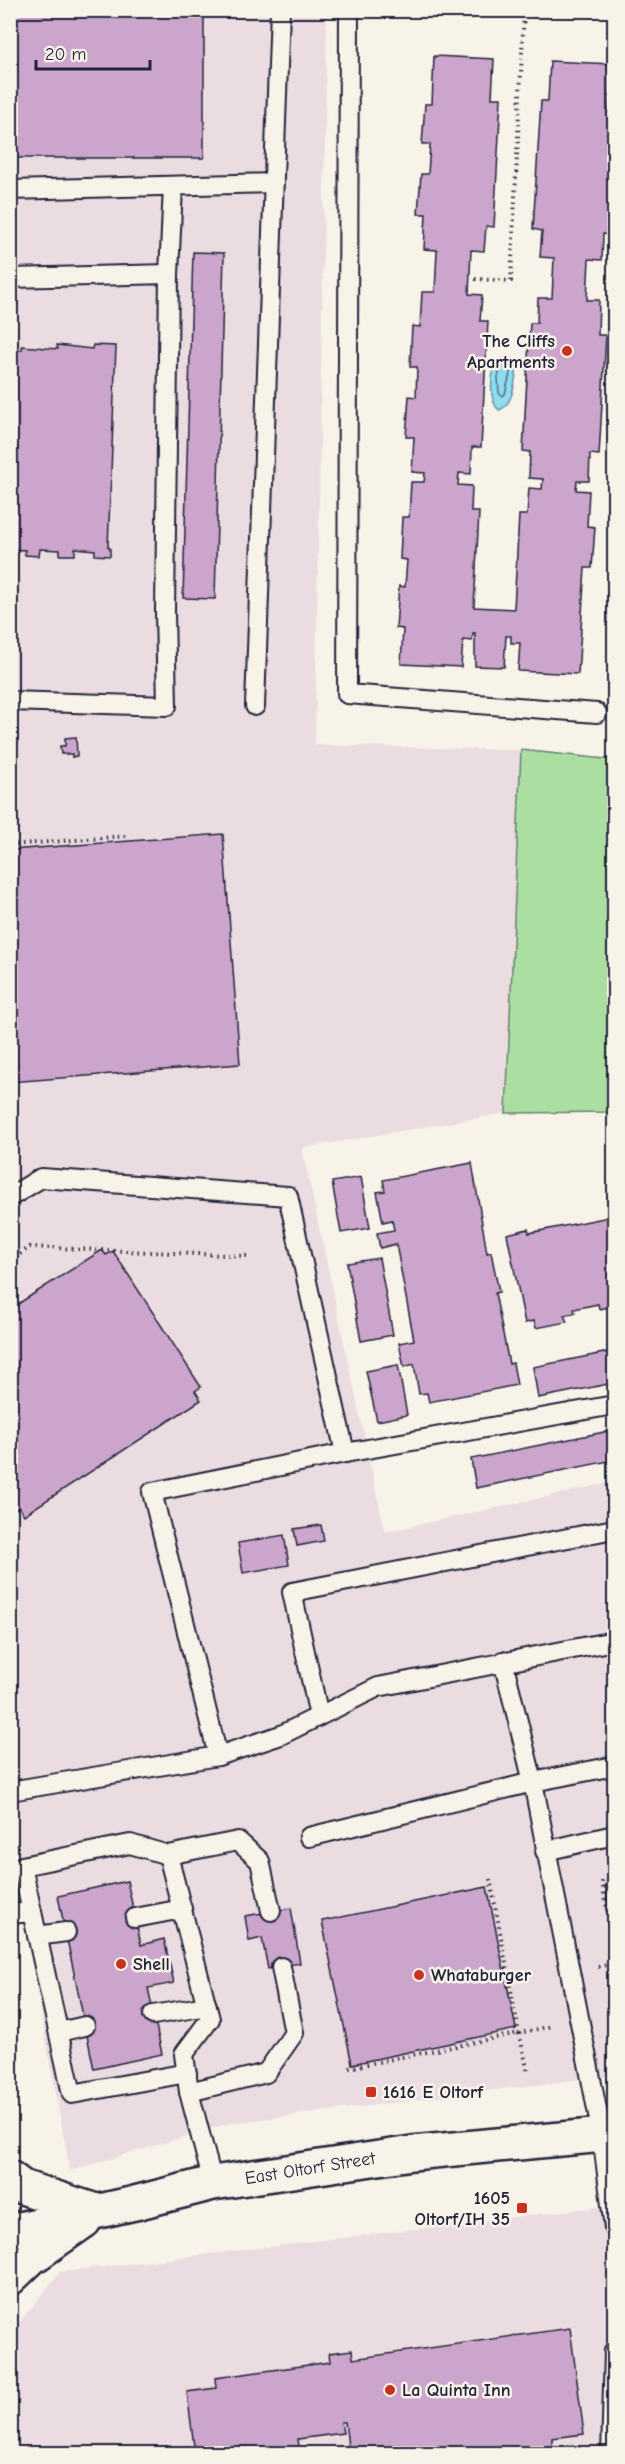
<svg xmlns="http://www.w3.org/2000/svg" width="625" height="2464" font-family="'Comic Neue',sans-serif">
  <rect width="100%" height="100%" fill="#f7f3e8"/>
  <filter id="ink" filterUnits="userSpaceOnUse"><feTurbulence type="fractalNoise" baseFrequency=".0167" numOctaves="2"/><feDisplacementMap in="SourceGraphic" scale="12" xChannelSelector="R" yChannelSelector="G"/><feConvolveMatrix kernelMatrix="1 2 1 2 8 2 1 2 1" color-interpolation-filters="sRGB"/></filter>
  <g filter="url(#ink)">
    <g fill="#eadce0">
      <polygon points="10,11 327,11 315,745 521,750 506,1113 302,1148 385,1532 614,1482 614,2075 230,2123 70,2171 10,1843"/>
      <polygon points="614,2205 614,2453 11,2454 11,2333 60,2272"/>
    </g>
    <polygon fill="#abdfa1" stroke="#66806e" stroke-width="1.5" points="521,750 614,760 614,1112 506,1113"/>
    <path fill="#90dcef" stroke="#6492a7" stroke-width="1.5" d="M507,359l6,3 4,6c-2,12 -4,38 -18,42 -11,-10 -8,-35 -3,-48z"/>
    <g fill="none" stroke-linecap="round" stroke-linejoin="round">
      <polygon stroke="#4e6c83" stroke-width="1.5" points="506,365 511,370 505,394 502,396 499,393 498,377 501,367"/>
    </g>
    <g fill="#cca5cc" stroke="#22223b" stroke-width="1.5">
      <rect x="10" y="10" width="194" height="148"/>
      <polygon points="434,56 494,59 492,98 501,98 494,227 486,226 484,251 471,250 469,294 482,295 480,321 488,321 481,447 472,447 471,474 459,473 458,485 472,486 471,512 479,512 474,607 514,609 519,515 527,515 529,488 542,489 543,479 529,478 530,452 523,451 530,323 537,323 538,298 552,298 554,258 540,257 542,231 533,229 541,101 548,101 550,61 611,64 609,113 614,113 614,156 610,235 603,234 602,260 589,259 587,300 599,300 598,335 606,335 599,455 590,454 589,481 577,481 576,490 589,491 587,526 595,527 592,568 585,568 578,674 518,671 520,643 511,643 511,636 506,636 504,667 475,666 475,633 473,633 472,641 463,640 461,667 401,664 403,629 396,628 399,586 405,587 407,560 400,559 402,517 409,517 411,482 424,482 425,473 412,472 414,437 406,437 409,396 416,397 417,367 410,367 412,326 420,327 422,292 435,292 437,250 424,249 426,214 418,214 421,174 428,174 430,144 422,144 425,104 432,104"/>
      <polygon points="193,252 224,253 215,599 183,598"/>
      <polygon points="57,345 92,349 93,345 116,346 108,547 110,548 110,556 95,555 95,550 75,548 75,555 60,555 60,550 40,549 39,556 25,555 25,550 10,549 10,349 22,350 22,346 58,349"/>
      <polygon points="76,737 77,756 72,757 72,754 61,754 60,746 65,746 65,738"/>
      <polygon points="223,834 240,1064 10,1082 10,850"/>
      <polygon points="472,1163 487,1253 491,1252 499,1292 495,1293 509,1364 513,1363 517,1385 429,1402 427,1393 419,1394 414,1364 404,1367 399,1343 414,1340 396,1244 380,1248 377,1233 394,1230 392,1220 383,1222 377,1192 385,1191 383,1180"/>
      <polygon points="361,1177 370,1228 341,1233 332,1182"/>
      <polygon points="614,1212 614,1313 610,1314 609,1307 599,1309 598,1304 574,1309 575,1313 564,1315 567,1322 536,1328 534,1321 525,1323 507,1234 528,1229 529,1233 609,1217 607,1213"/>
      <polygon points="102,1250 106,1255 113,1251 201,1387 195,1391 201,1400 24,1515 19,1507 10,1513 10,1309"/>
      <polygon points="379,1258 393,1335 361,1341 347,1263"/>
      <polygon points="614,1351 614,1383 538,1398 533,1367"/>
      <polygon points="398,1365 407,1415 377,1421 366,1371"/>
      <polygon points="614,1430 614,1460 476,1488 471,1459"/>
      <polygon points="321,1525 324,1541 297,1546 294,1529"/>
      <polygon points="284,1535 289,1565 243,1573 238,1543"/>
      <polygon points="614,1872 614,1934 605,1885 612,1883 610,1873"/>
      <polygon points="127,1881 141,1945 164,1939 174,1983 148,1988 162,2054 94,2069 58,1896"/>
      <polygon points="487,1887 516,2029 352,2064 322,1921"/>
      <polygon points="291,1908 300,1963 268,1969 262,1938 249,1941 245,1916"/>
      <polygon points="570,2328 584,2434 552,2438 552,2454 349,2454 345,2422 341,2422 343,2433 298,2439 300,2454 195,2454 187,2392 216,2388 215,2378 330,2362 329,2353 352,2350 353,2359"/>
    </g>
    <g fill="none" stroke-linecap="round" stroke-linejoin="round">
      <defs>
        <g id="service">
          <polyline points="349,10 347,694 597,713"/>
          <polyline points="10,190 274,183"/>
          <polyline points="169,274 173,186"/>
          <polyline points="10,278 169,274 165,612 167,706 10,701"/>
          <polyline points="255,706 280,10"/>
          <polyline points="10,1197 41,1178 288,1196 345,1453 152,1492 218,1756 10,1791"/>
          <polyline points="345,1453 614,1405"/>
          <polyline points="503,1661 533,1782 602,2135 614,2228"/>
          <polyline points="319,1716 292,1592 614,1529"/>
          <polyline points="218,1756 281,1735 378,1687 614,1641"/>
          <polyline points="309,1837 533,1782 614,1766"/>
          <polyline points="545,1851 614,1835"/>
          <polyline points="32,1912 72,2094 187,2073"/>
          <polyline points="10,1914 32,1912 22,1866 130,1844 168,1855"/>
          <polyline points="135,1918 182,1909"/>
          <polyline points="37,1936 66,1932"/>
          <polyline points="153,2015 207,2006"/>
          <polyline points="59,2032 85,2026"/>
          <polyline points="189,2092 266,2073 294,2033 281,1967"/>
          <polyline points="213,2183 189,2092 184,2054 210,2019 168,1855 238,1841 260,1861 271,1911"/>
          <polyline points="611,2454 614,2351"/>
        </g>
        <g id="secondary">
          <polyline points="10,2178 22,2187 96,2211"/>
          <polyline points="10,2231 135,2203 213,2183 412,2153 614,2134"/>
          <polyline points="10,2278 31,2258 84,2221"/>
        </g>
      </defs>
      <use href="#service" stroke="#22223b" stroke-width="22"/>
      <use href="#secondary" stroke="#22223b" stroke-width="38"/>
      <g stroke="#22223b" stroke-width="4" stroke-dasharray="1.5 4.5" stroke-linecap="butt">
        <polyline points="475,279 511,281 524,10"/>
        <polyline points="10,845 126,836"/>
        <polyline points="10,1261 30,1247 249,1256"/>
        <polyline points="490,1879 519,2033 552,2026"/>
        <polyline points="602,1881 614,1946"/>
        <polyline points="598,1967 614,1963"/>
        <polyline points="349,2068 519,2033 528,2072"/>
      </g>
      <use href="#service" stroke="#f7f3e8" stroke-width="18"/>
      <use href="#secondary" stroke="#f7f3e8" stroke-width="33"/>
    </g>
  </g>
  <g fill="#c8321e" stroke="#f7f3e8" stroke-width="2">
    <circle cx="567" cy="351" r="6"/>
    <circle cx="121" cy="1964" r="6"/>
    <circle cx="419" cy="1975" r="6"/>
    <rect x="365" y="2086" width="12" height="12" rx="3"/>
    <rect x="516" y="2202" width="12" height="12" rx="3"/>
    <circle cx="390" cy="2390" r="6"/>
  </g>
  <g text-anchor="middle" stroke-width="5" stroke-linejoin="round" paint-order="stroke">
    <g font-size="18" font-weight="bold" fill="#22223b" stroke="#f7f3e8" text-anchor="start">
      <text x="555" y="347" text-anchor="end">The Cliffs<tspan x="555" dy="21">Apartments</tspan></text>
      <text x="133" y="1970">Shell</text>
      <text x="431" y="1981">Whataburger</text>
      <text x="383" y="2098">1616 E Oltorf</text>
      <text x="510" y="2204" text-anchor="end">1605<tspan x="510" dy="21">Oltorf/IH 35</tspan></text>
      <text x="402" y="2396">La Quinta Inn</text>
    </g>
    <g font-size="18" fill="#22223b" stroke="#f7f3e8">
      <text transform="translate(310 2168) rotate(-9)" y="6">East Oltorf Street</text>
    </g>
  </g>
  <rect width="625" height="2464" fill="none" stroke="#f7f3e8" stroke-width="36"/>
  <rect x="18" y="18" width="589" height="2428" fill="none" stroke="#22223b" stroke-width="2" filter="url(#ink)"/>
  <path d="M36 60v9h114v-9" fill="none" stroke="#22223b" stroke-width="3"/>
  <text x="45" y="60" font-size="18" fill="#22223b" stroke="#f7f3e8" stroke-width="4.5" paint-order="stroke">20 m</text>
</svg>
